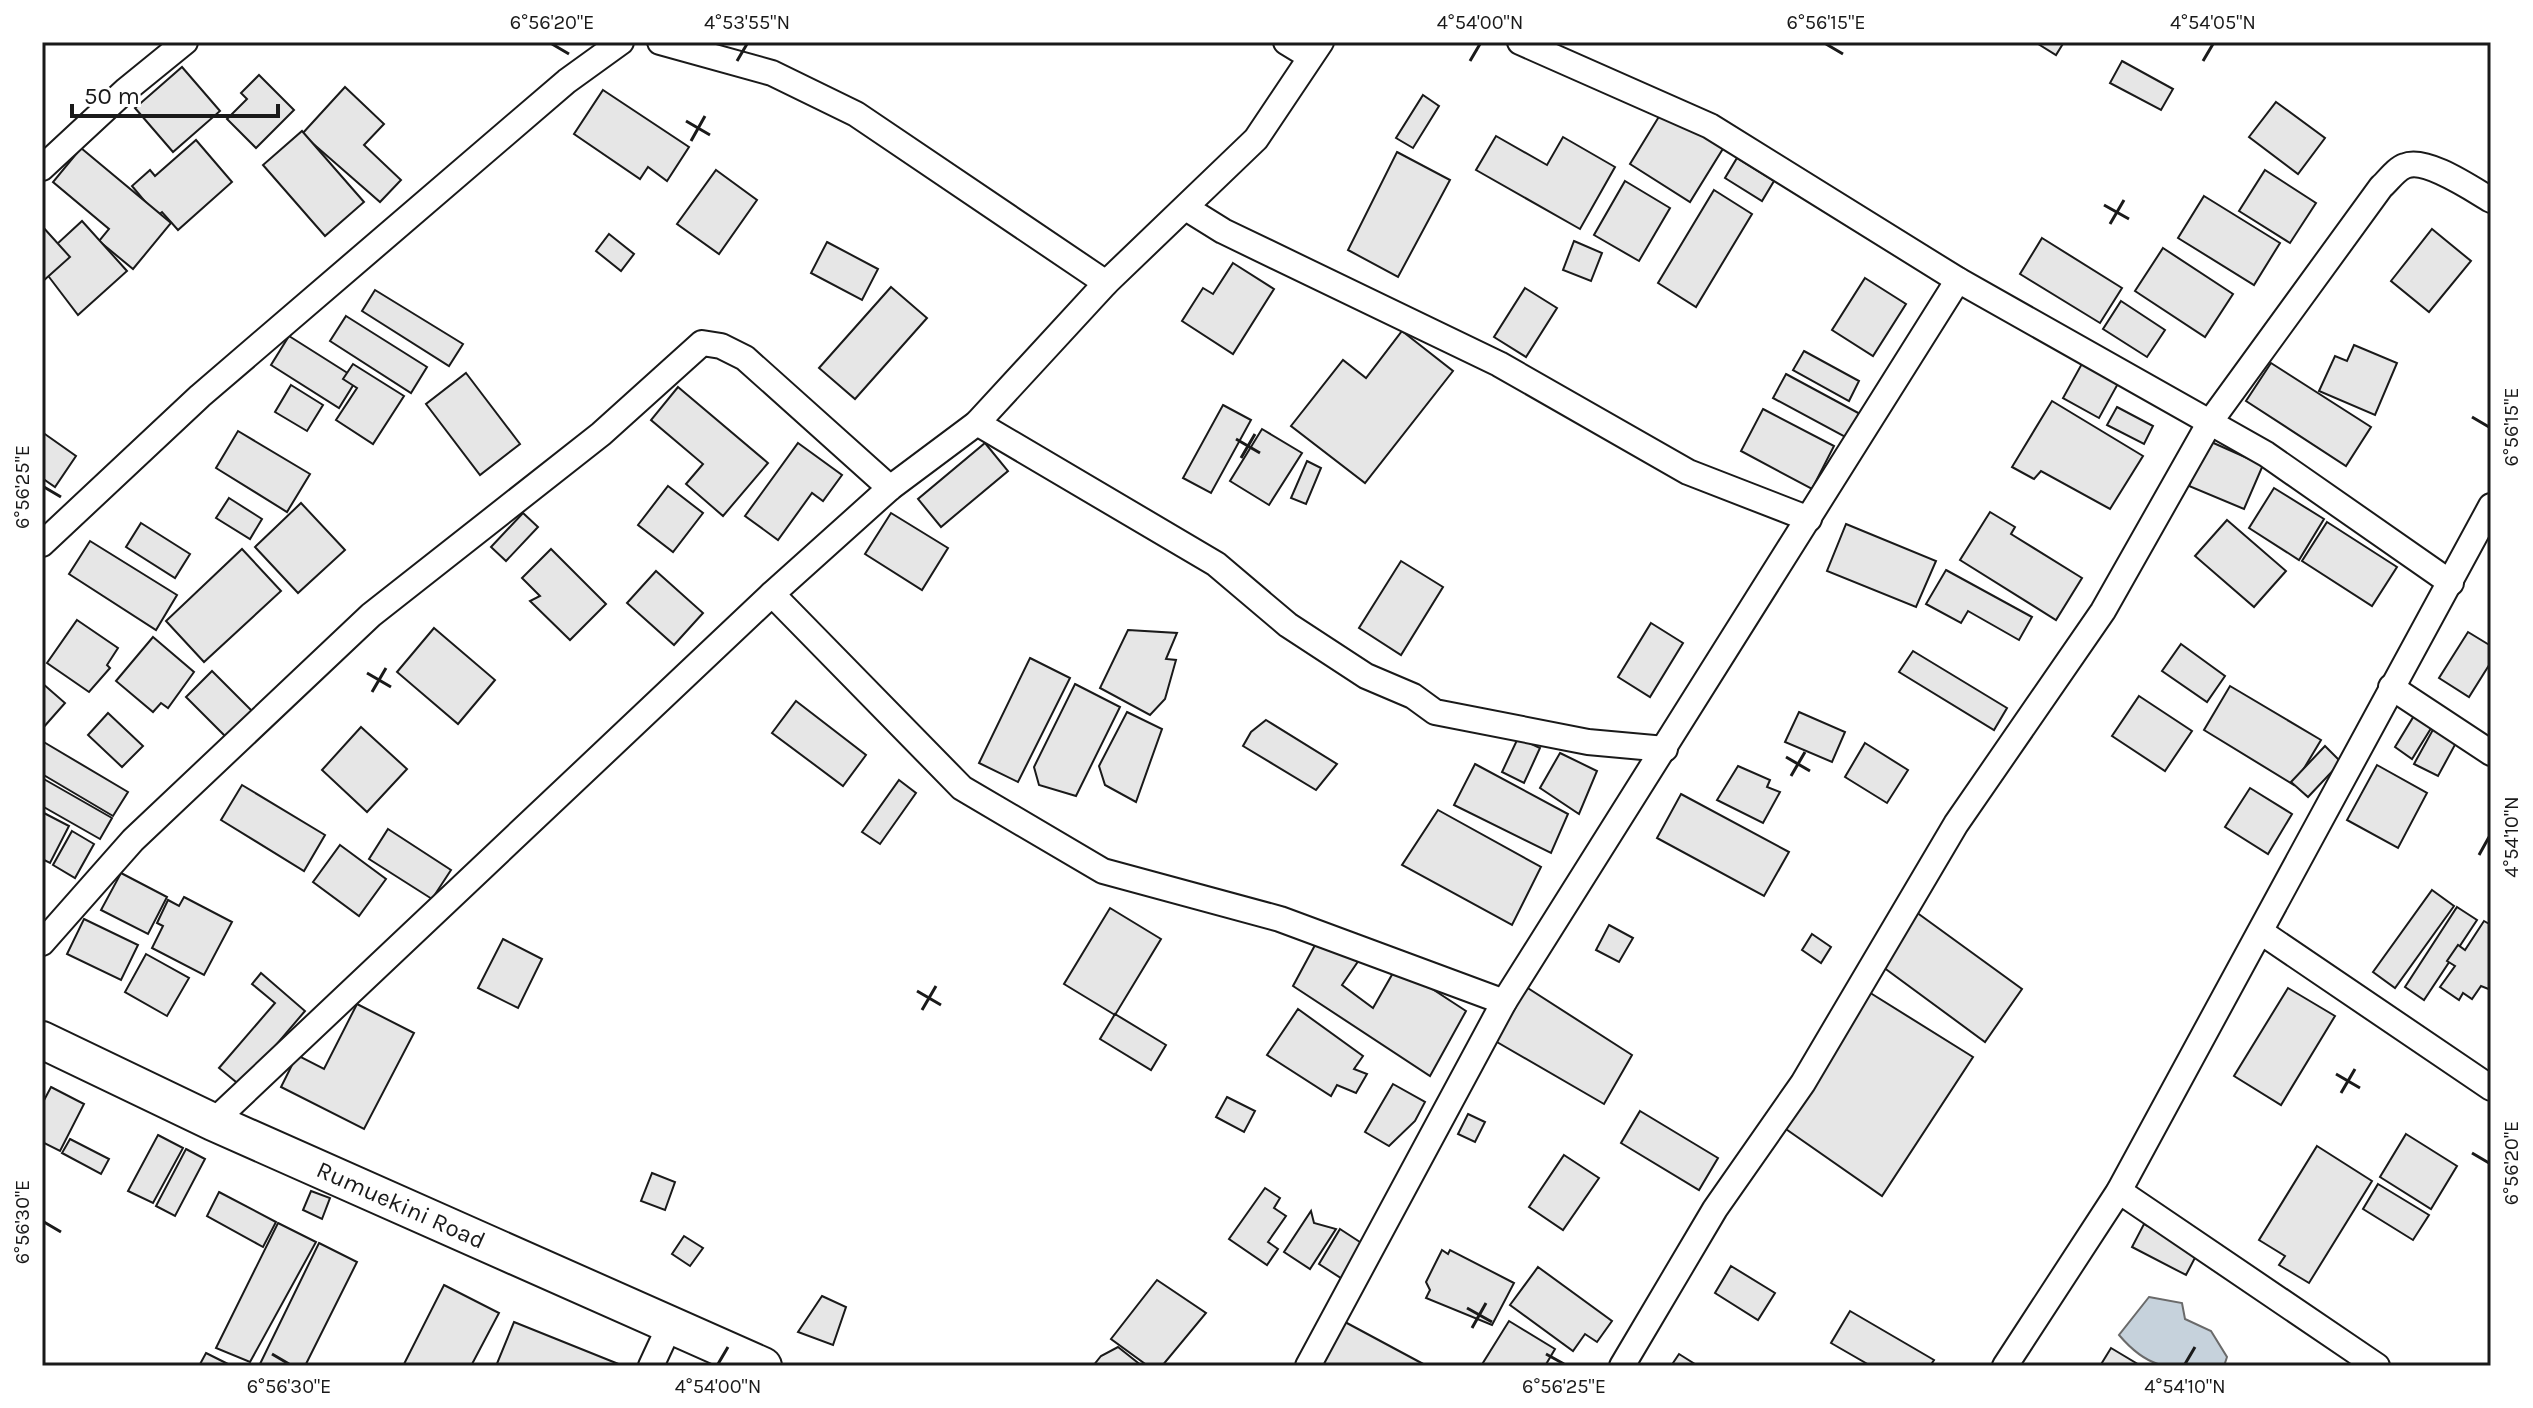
<svg xmlns="http://www.w3.org/2000/svg" width="2533" height="1408" font-family="Karla,sans-serif">
  <rect width="100%" height="100%" fill="#fff"/>
  <path fill="#c6d2dc" stroke="#6a6a6a" stroke-width="2" d="M2149,1297l33,6 3,16 26,12 16,26 -3,9c-49,0 -70,10 -105,-31z"/>
  <g fill="#e6e6e6" stroke="#1a1a1a" stroke-width="2">
    <polygon points="2035,42 2064,42 2056,55"/>
    <polygon points="2122,61 2173,89 2161,110 2110,83"/>
    <polygon points="182,67 220,111 173,152 135,108"/>
    <polygon points="259,75 294,110 256,148 227,119 247,99 241,93"/>
    <polygon points="345,87 384,124 364,145 401,180 380,202 302,134"/>
    <polygon points="603,90 689,147 667,181 648,167 640,179 574,134"/>
    <polygon points="1423,95 1439,106 1413,148 1396,138"/>
    <polygon points="2276,102 2325,138 2298,174 2249,137"/>
    <polygon points="1663,110 1724,147 1690,202 1630,164"/>
    <polygon points="302,131 364,202 325,236 263,165"/>
    <polygon points="1496,136 1547,165 1563,137 1615,167 1580,229 1476,170"/>
    <polygon points="196,140 232,182 178,230 162,212 157,216 132,186 150,170 155,176"/>
    <polygon points="81,148 171,223 133,269 99,241 109,229 53,182"/>
    <polygon points="1397,152 1450,180 1398,277 1348,250"/>
    <polygon points="1737,158 1774,181 1762,201 1725,178"/>
    <polygon points="716,170 757,200 719,254 677,224"/>
    <polygon points="2265,170 2316,203 2290,243 2239,211"/>
    <polygon points="1625,181 1670,208 1639,261 1594,235"/>
    <polygon points="1714,190 1752,214 1696,307 1658,283"/>
    <polygon points="2204,196 2280,243 2254,285 2178,238"/>
    <polygon points="82,221 127,271 78,315 46,273 66,255 57,244"/>
    <polygon points="42,226 70,257 42,282"/>
    <polygon points="2432,229 2471,261 2429,312 2391,281"/>
    <polygon points="609,234 634,254 621,271 596,251"/>
    <polygon points="2042,238 2122,288 2100,323 2020,274"/>
    <polygon points="1574,241 1602,253 1591,281 1563,270"/>
    <polygon points="827,242 878,269 862,300 811,273"/>
    <polygon points="2163,248 2233,294 2205,337 2135,291"/>
    <polygon points="1233,263 1274,289 1233,354 1182,321 1203,288 1213,294"/>
    <polygon points="1865,278 1906,304 1873,356 1832,330"/>
    <polygon points="891,287 927,318 855,399 819,368"/>
    <polygon points="1525,288 1557,308 1526,357 1494,337"/>
    <polygon points="375,290 463,344 449,366 362,311"/>
    <polygon points="2121,301 2165,330 2147,357 2103,329"/>
    <polygon points="346,316 427,367 411,393 330,341"/>
    <polygon points="1402,331 1453,371 1365,483 1291,426 1343,360 1366,378"/>
    <polygon points="289,336 357,379 339,408 271,365"/>
    <polygon points="2354,345 2397,363 2375,415 2319,391 2335,356 2347,361"/>
    <polygon points="1804,351 1859,381 1849,401 1793,370"/>
    <polygon points="2084,360 2120,380 2099,418 2063,398"/>
    <polygon points="2271,363 2371,427 2346,466 2246,401"/>
    <polygon points="353,364 404,396 373,444 336,420 357,388 343,379"/>
    <polygon points="466,373 520,444 480,475 426,404"/>
    <polygon points="1786,374 1862,415 1849,439 1773,398"/>
    <polygon points="291,385 323,405 307,431 275,412"/>
    <polygon points="678,387 768,463 723,516 686,484 703,464 651,420"/>
    <polygon points="2052,401 2143,456 2110,509 2041,471 2034,479 2012,467"/>
    <polygon points="1223,405 1251,420 1211,493 1183,478"/>
    <polygon points="2117,407 2153,426 2144,444 2107,425"/>
    <polygon points="1763,409 1834,446 1812,489 1741,451"/>
    <polygon points="1262,429 1302,453 1269,505 1230,481"/>
    <polygon points="238,431 310,474 287,512 216,468"/>
    <polygon points="42,432 76,456 55,487 42,478"/>
    <polygon points="2209,441 2263,465 2244,509 2189,486"/>
    <polygon points="798,443 842,475 823,501 812,493 778,540 745,516"/>
    <polygon points="985,443 1008,471 941,527 918,499"/>
    <polygon points="1307,461 1321,468 1306,504 1291,498"/>
    <polygon points="668,486 703,513 673,552 638,525"/>
    <polygon points="2274,488 2324,519 2299,560 2249,528"/>
    <polygon points="229,498 262,519 250,539 216,518"/>
    <polygon points="301,503 345,550 298,593 255,547"/>
    <polygon points="1990,512 2015,527 2011,534 2082,578 2056,620 1960,560"/>
    <polygon points="523,513 538,527 506,561 491,547"/>
    <polygon points="891,513 948,548 922,590 865,554"/>
    <polygon points="2227,520 2286,571 2254,607 2195,556"/>
    <polygon points="2327,522 2397,567 2372,606 2302,561"/>
    <polygon points="141,523 190,554 175,578 126,547"/>
    <polygon points="1846,524 1936,561 1916,607 1827,571"/>
    <polygon points="90,541 177,595 156,630 69,574"/>
    <polygon points="242,549 281,591 204,662 166,621"/>
    <polygon points="551,549 606,604 570,640 530,601 540,596 522,578"/>
    <polygon points="1401,561 1443,587 1401,655 1359,628"/>
    <polygon points="1946,570 2032,617 2019,640 1968,611 1961,623 1926,604"/>
    <polygon points="656,571 703,613 674,645 627,603"/>
    <polygon points="77,620 118,648 107,665 110,668 89,692 47,663"/>
    <polygon points="1651,623 1683,643 1650,697 1618,677"/>
    <polygon points="434,628 495,680 458,724 397,672"/>
    <polygon points="1128,630 1177,633 1166,659 1176,660 1165,699 1150,715 1100,688"/>
    <polygon points="2468,632 2491,646 2491,662 2469,697 2439,678"/>
    <polygon points="153,637 194,672 168,708 161,703 153,712 116,681"/>
    <polygon points="2181,644 2225,676 2207,702 2162,671"/>
    <polygon points="1913,651 2007,708 1994,730 1899,672"/>
    <polygon points="1030,658 1070,678 1018,782 979,763"/>
    <polygon points="212,671 253,712 227,738 186,697"/>
    <polygon points="42,683 65,703 42,729"/>
    <polygon points="1075,684 1120,707 1076,796 1039,785 1034,767"/>
    <polygon points="2230,686 2321,740 2294,785 2204,730"/>
    <polygon points="2139,696 2192,731 2165,771 2112,736"/>
    <polygon points="796,701 866,755 843,786 772,733"/>
    <polygon points="2420,706 2438,717 2412,759 2395,747"/>
    <polygon points="1127,712 1162,729 1136,802 1105,785 1099,766"/>
    <polygon points="1799,712 1845,732 1832,762 1785,742"/>
    <polygon points="108,713 143,746 122,767 88,735"/>
    <polygon points="2440,717 2463,730 2438,776 2414,764"/>
    <polygon points="1266,720 1337,764 1316,790 1243,746 1251,732"/>
    <polygon points="361,727 407,769 367,812 322,770"/>
    <polygon points="1518,738 1540,748 1524,783 1502,772"/>
    <polygon points="42,741 128,792 113,816 42,774"/>
    <polygon points="1865,743 1908,770 1887,803 1845,777"/>
    <polygon points="2325,746 2341,762 2308,797 2291,782"/>
    <polygon points="1560,753 1597,771 1579,814 1540,788"/>
    <polygon points="1475,764 1568,814 1551,853 1454,805"/>
    <polygon points="2377,765 2427,793 2398,848 2347,820"/>
    <polygon points="1738,766 1770,780 1767,787 1780,792 1763,823 1717,800"/>
    <polygon points="42,778 112,818 100,839 42,806"/>
    <polygon points="899,780 916,793 880,844 862,832"/>
    <polygon points="242,785 325,835 304,871 221,820"/>
    <polygon points="2250,788 2292,814 2268,854 2225,827"/>
    <polygon points="1681,794 1789,852 1764,896 1657,838"/>
    <polygon points="1438,810 1541,867 1512,925 1402,865"/>
    <polygon points="42,812 69,826 50,863 42,859"/>
    <polygon points="388,829 451,870 432,899 369,859"/>
    <polygon points="72,831 94,844 75,878 53,865"/>
    <polygon points="340,845 386,879 359,916 313,882"/>
    <polygon points="121,873 167,897 148,934 101,910"/>
    <polygon points="2432,890 2454,906 2395,988 2373,972"/>
    <polygon points="184,897 232,922 204,975 152,948 163,926 157,923 168,900 179,906"/>
    <polygon points="2457,907 2477,920 2424,1000 2405,987"/>
    <polygon points="1110,908 1161,939 1115,1015 1064,984"/>
    <polygon points="1916,912 2022,989 1985,1042 1883,967"/>
    <polygon points="84,919 138,945 121,980 67,954"/>
    <polygon points="2484,921 2491,925 2491,990 2481,986 2472,999 2463,993 2459,1000 2440,987 2455,966 2447,961 2458,945 2465,950"/>
    <polygon points="1609,925 1633,938 1619,962 1596,950"/>
    <polygon points="1321,934 1359,960 1342,985 1373,1008 1397,966 1466,1011 1430,1076 1293,986"/>
    <polygon points="1812,934 1831,947 1821,963 1802,950"/>
    <polygon points="503,939 542,959 518,1008 478,988"/>
    <polygon points="146,954 189,978 167,1016 125,992"/>
    <polygon points="261,973 305,1011 241,1086 219,1068 275,1003 252,984"/>
    <polygon points="1523,985 1632,1055 1604,1104 1490,1038"/>
    <polygon points="2288,988 2335,1016 2281,1105 2234,1076"/>
    <polygon points="1864,989 1973,1057 1882,1196 1783,1127"/>
    <polygon points="357,1004 414,1033 364,1129 281,1087 297,1055 324,1069"/>
    <polygon points="1298,1009 1363,1056 1354,1069 1367,1074 1356,1093 1337,1085 1331,1096 1267,1055"/>
    <polygon points="1115,1014 1166,1045 1151,1070 1100,1039"/>
    <polygon points="1393,1084 1425,1102 1415,1121 1389,1146 1365,1132"/>
    <polygon points="51,1087 84,1104 60,1151 42,1142 42,1104"/>
    <polygon points="1227,1097 1255,1111 1244,1132 1216,1117"/>
    <polygon points="1640,1111 1718,1158 1699,1190 1621,1143"/>
    <polygon points="1468,1114 1485,1122 1475,1142 1458,1134"/>
    <polygon points="2406,1134 2457,1166 2431,1209 2380,1177"/>
    <polygon points="158,1135 183,1148 153,1203 128,1191"/>
    <polygon points="70,1139 109,1159 101,1174 62,1153"/>
    <polygon points="2317,1146 2372,1181 2309,1283 2279,1265 2285,1256 2259,1240"/>
    <polygon points="186,1149 205,1159 175,1216 156,1206"/>
    <polygon points="1564,1155 1599,1178 1563,1230 1529,1207"/>
    <polygon points="652,1173 675,1182 665,1210 641,1201"/>
    <polygon points="2378,1184 2429,1215 2413,1240 2363,1209"/>
    <polygon points="1265,1188 1280,1198 1274,1208 1286,1216 1268,1242 1278,1249 1267,1265 1229,1239"/>
    <polygon points="311,1191 330,1198 322,1219 303,1210"/>
    <polygon points="219,1192 276,1222 263,1247 207,1216"/>
    <polygon points="1311,1211 1314,1223 1336,1229 1310,1269 1284,1252"/>
    <polygon points="278,1223 316,1242 250,1362 216,1348"/>
    <polygon points="2144,1224 2198,1252 2186,1275 2132,1247"/>
    <polygon points="1340,1229 1366,1246 1344,1280 1319,1264"/>
    <polygon points="684,1236 703,1248 690,1266 672,1254"/>
    <polygon points="319,1243 357,1262 305,1366 259,1366"/>
    <polygon points="1442,1250 1448,1254 1450,1250 1514,1283 1492,1325 1426,1298 1430,1290 1426,1282"/>
    <polygon points="1731,1266 1775,1293 1758,1320 1715,1293"/>
    <polygon points="1538,1267 1612,1321 1597,1342 1585,1334 1573,1351 1510,1305"/>
    <polygon points="1157,1280 1206,1313 1162,1366 1148,1366 1111,1339"/>
    <polygon points="444,1285 499,1313 471,1366 403,1366"/>
    <polygon points="822,1296 846,1307 833,1345 798,1332"/>
    <polygon points="1850,1311 1934,1360 1930,1366 1871,1366 1831,1343"/>
    <polygon points="1509,1321 1555,1349 1545,1366 1481,1366"/>
    <polygon points="514,1322 621,1365 621,1366 496,1366"/>
    <polygon points="1345,1322 1427,1366 1327,1366 1321,1363"/>
    <polygon points="1118,1347 1142,1366 1093,1366 1101,1356"/>
    <polygon points="2111,1348 2141,1366 2100,1366"/>
    <polygon points="206,1353 232,1366 199,1366"/>
    <polygon points="1679,1354 1698,1366 1671,1366"/>
  </g>
  <g fill="none" stroke-linecap="round" stroke-linejoin="round">
    <defs>
      <g id="street">
        <polyline points="660,42 772,73 856,114 1106,283"/>
        <polyline points="1286,42 1309,56"/>
        <polyline points="1520,42 1710,126 1958,280 2266,454 2451,583"/>
        <polyline points="42,168 126,90 185,42"/>
        <polyline points="1186,208 1223,231 1499,364 1688,472 1809,519"/>
        <polyline points="977,423 1216,564 1288,625 1366,676 1413,696 1435,712 1588,742 1665,749"/>
        <polyline points="42,544 200,396 567,81 621,42"/>
        <polyline points="772,594 962,788 1103,871 1280,919 1504,1002"/>
        <polyline points="2391,687 2491,753"/>
        <polyline points="2261,932 2491,1088"/>
        <polyline points="42,943 133,840 371,615 601,434 702,343 721,346 745,358 890,488"/>
        <polyline points="213,1122 772,594 890,488 977,423 1106,283 1256,139 1321,42"/>
        <polyline points="2119,1191 2377,1366"/>
        <polyline points="651,1366 670,1325"/>
        <polyline points="1308,1366 1504,1002 1958,280"/>
        <path d="M1622,1366l93,-157 88,-126 153,-259 147,-213 107,-189 171,-235c7,-6 15,-18 24,-21 21,-9 67,23 86,34"/>
        <polyline points="2005,1366 2119,1191 2491,506"/>
      </g>
      <polyline id="secondary" points="42,1040 213,1122 763,1366"/>
    </defs>
    <use href="#street" stroke="#1a1a1a" stroke-width="28"/>
    <use href="#secondary" stroke="#1a1a1a" stroke-width="40"/>
    <use href="#street" stroke="#fff" stroke-width="24"/>
    <use href="#secondary" stroke="#fff" stroke-width="36"/>
  </g>
  <path fill="none" stroke="#1a1a1a" stroke-width="3" d="M552,44l17,10M1826,44l17,10M737,61l10,-17M1470,61l10,-17M2203,61l10,-17M686,121l24,14M691,141l14,-25M2104,205l25,14M2110,224l14,-24M2472,417l17,10M1236,439l24,14M1241,458l14,-24M44,487l17,10M367,673l24,14M372,692l14,-24M1786,757l24,14M1791,776l14,-24M2479,855l10,-18M917,991l24,14M922,1010l14,-24M2336,1074l24,14M2341,1093l14,-24M2472,1153l17,10M44,1222l17,10M1467,1308l25,14M1472,1328l14,-25M272,1354l17,10M1546,1354l18,10M718,1364l10,-17M2185,1364l10,-17"/>
  <g text-anchor="middle" stroke-width="6" stroke-linejoin="round" paint-order="stroke">
    <g font-size="24" fill="#1a1a1a" stroke="#fff">
      <text transform="translate(401 1205) rotate(24)" y="8">Rumuekini Road</text>
    </g>
  </g>
  <rect width="2533" height="1408" fill="none" stroke="#ffffff" stroke-width="88"/>
  <path d="M72 104v12h206v-12" fill="none" stroke="#1a1a1a" stroke-width="4"/>
  <text x="84" y="104" font-size="24" fill="#1a1a1a" stroke="#ffffff" stroke-width="6" paint-order="stroke">50 m</text>
  <rect x="44" y="44" width="2445" height="1320" fill="none" stroke="#1a1a1a" stroke-width="3"/>
  <g font-size="20" text-anchor="middle" fill="#1a1a1a">
    <text x="552" y="29">6°56'20"E</text>
    <text x="747" y="29">4°53'55"N</text>
    <text x="1480" y="29">4°54'00"N</text>
    <text x="1826" y="29">6°56'15"E</text>
    <text x="2213" y="29">4°54'05"N</text>
    <text transform="translate(2511 427) rotate(-90)" y="7">6°56'15"E</text>
    <text transform="translate(22 487) rotate(-90)" y="7">6°56'25"E</text>
    <text transform="translate(2511 837) rotate(-90)" y="7">4°54'10"N</text>
    <text transform="translate(2511 1163) rotate(-90)" y="7">6°56'20"E</text>
    <text transform="translate(22 1222) rotate(-90)" y="7">6°56'30"E</text>
    <text x="289" y="1393">6°56'30"E</text>
    <text x="718" y="1393">4°54'00"N</text>
    <text x="1564" y="1393">6°56'25"E</text>
    <text x="2185" y="1393">4°54'10"N</text>
  </g>
</svg>
